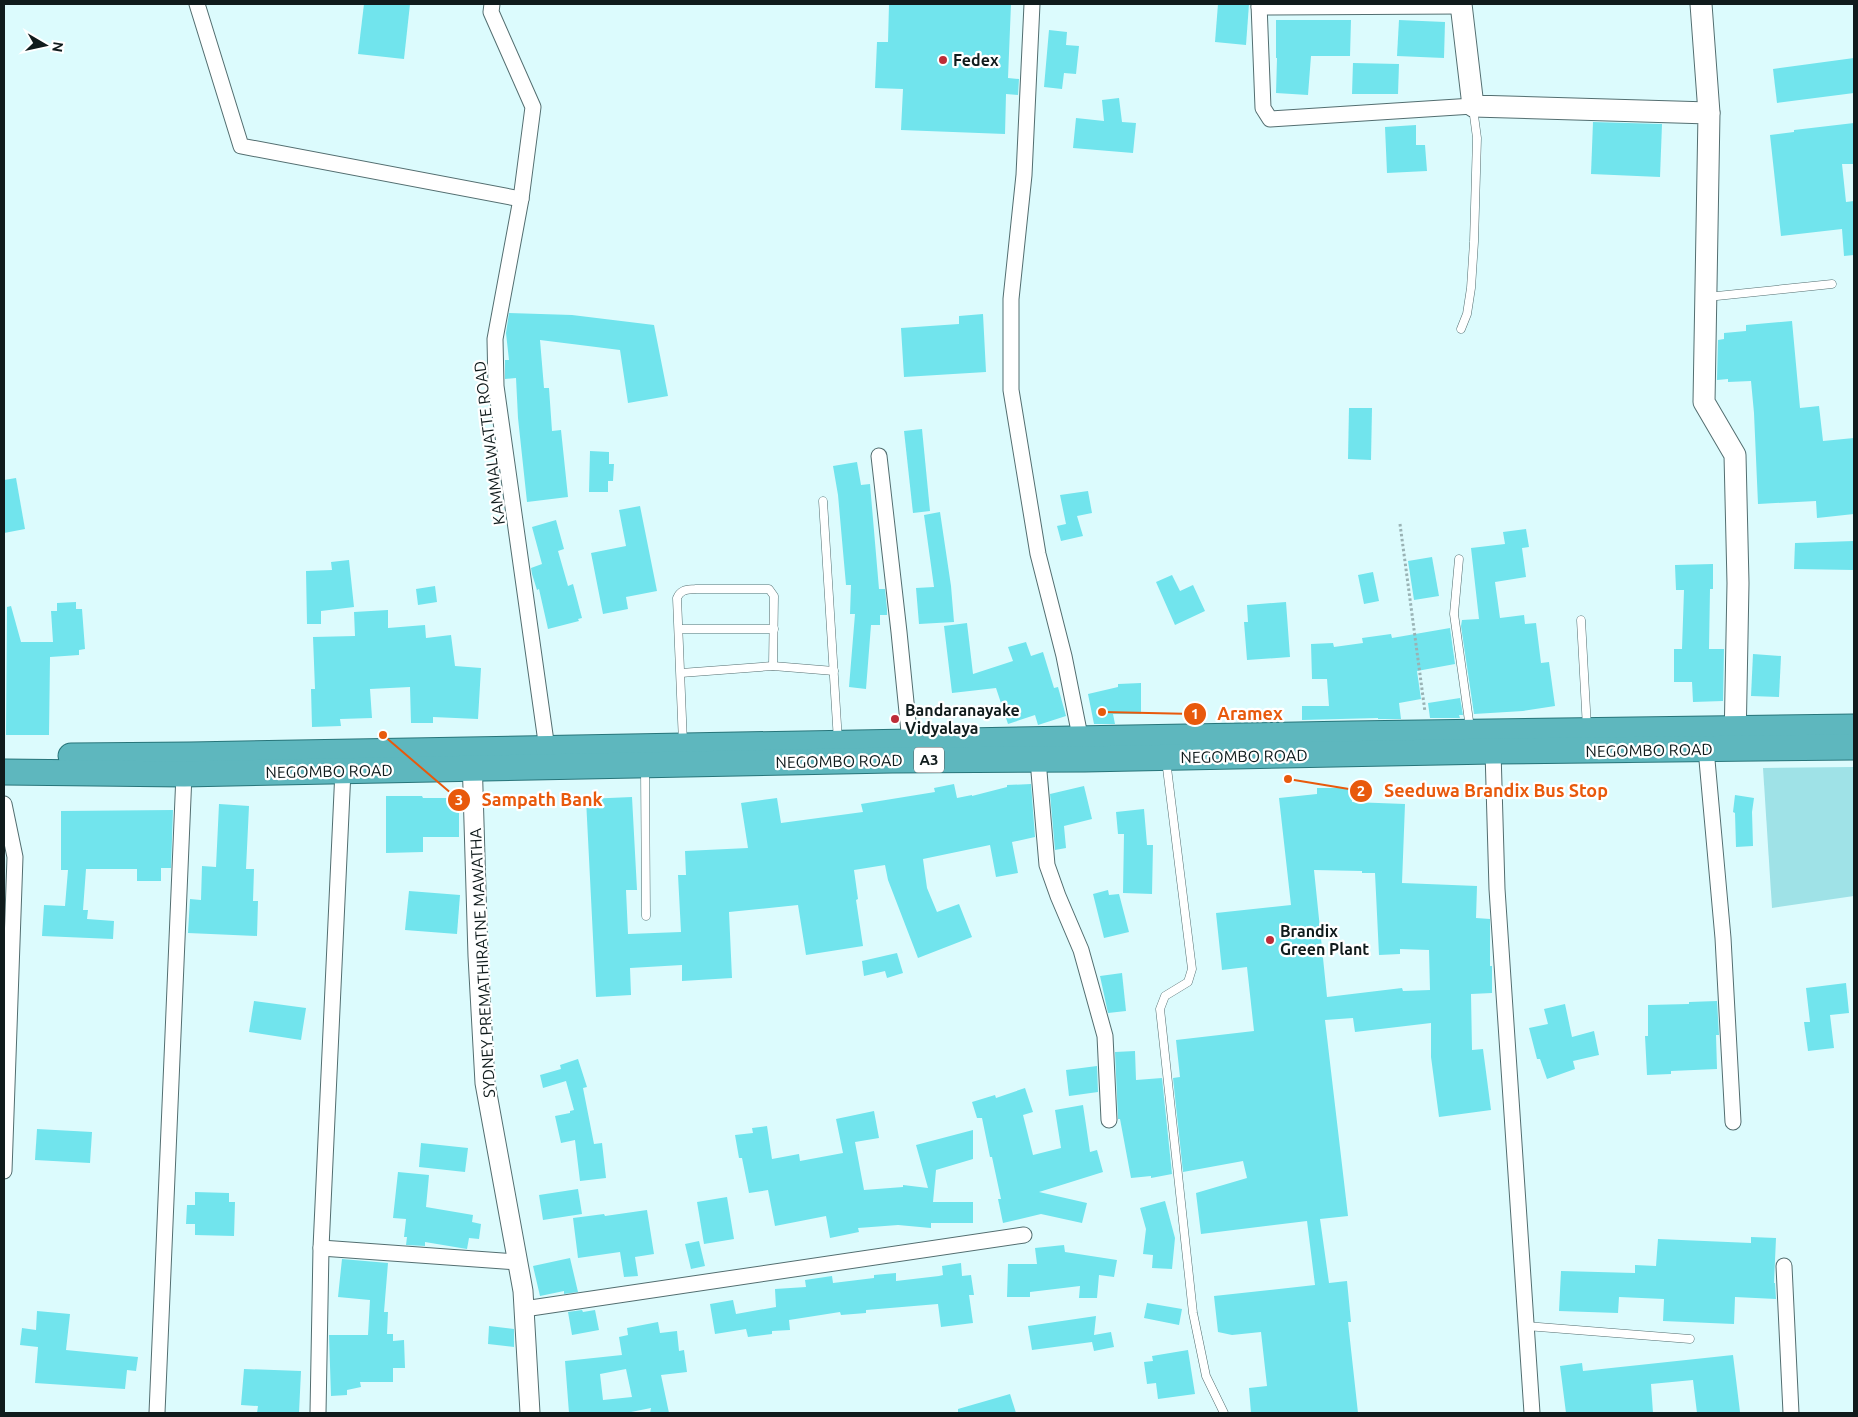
<svg xmlns="http://www.w3.org/2000/svg" width="1858" height="1417" font-family="Ubuntu,sans-serif">
  <rect width="100%" height="100%" fill="#dcfbfd"/>
  <polygon fill="#9fe2e7" points="1854,767 1854,896 1772,908 1763,768"/>
  <g fill="#71e4ed" fill-rule="evenodd">
    <polygon points="364,4 410,4 404,59 358,54"/>
    <polygon points="889,4 1011,4 1008,78 1019,79 1018,95 1006,94 1005,134 901,130 903,89 875,88 877,42 888,42"/>
    <polygon points="1218,4 1249,4 1246,45 1215,42"/>
    <polygon points="1276,20 1351,20 1350,56 1311,56 1308,95 1276,93 1277,58 1276,58"/>
    <polygon points="1399,20 1445,22 1444,58 1397,56"/>
    <polygon points="1049,30 1067,32 1066,45 1079,46 1076,74 1064,73 1062,89 1044,87"/>
    <polygon points="1854,58 1854,93 1777,103 1773,69"/>
    <polygon points="1353,63 1399,64 1398,94 1352,94"/>
    <polygon points="1119,98 1122,122 1136,123 1133,153 1073,148 1076,118 1104,121 1102,100"/>
    <polygon points="1593,122 1662,124 1660,177 1591,174"/>
    <polygon points="1854,123 1854,164 1842,164 1846,202 1854,201 1854,255 1844,256 1842,229 1781,236 1770,135 1794,132 1794,130"/>
    <polygon points="1416,125 1416,145 1425,145 1427,171 1387,173 1385,127"/>
    <polygon points="509,313 572,315 654,325 668,396 628,403 620,350 540,340 544,388 549,388 552,431 561,430 568,497 527,502 518,418 516,378 505,379 505,360 509,360 506,333"/>
    <polygon points="983,314 986,372 904,377 901,328 959,324 959,316"/>
    <polygon points="1792,321 1800,408 1819,406 1823,441 1854,438 1854,514 1817,518 1816,501 1758,504 1754,413 1751,381 1728,382 1728,379 1717,380 1718,340 1724,339 1724,333 1746,331 1746,325"/>
    <polygon points="1349,408 1372,408 1371,460 1348,459"/>
    <polygon points="922,429 930,511 913,513 904,431"/>
    <polygon points="590,451 609,452 609,464 614,464 613,481 608,481 608,492 589,492"/>
    <polygon points="857,462 861,485 870,484 879,589 885,589 887,609 887,615 880,615 880,625 871,625 866,689 849,687 855,614 850,614 851,585 846,585 838,495 833,466"/>
    <polygon points="16,478 25,529 4,533 4,480"/>
    <polygon points="1088,491 1092,513 1077,516 1083,536 1061,541 1057,526 1066,524 1060,495"/>
    <polygon points="640,506 657,591 626,597 628,609 603,614 591,553 626,546 619,510"/>
    <polygon points="940,512 951,586 954,622 919,624 916,588 934,587 924,515"/>
    <polygon points="556,520 564,549 558,551 568,586 573,584 582,618 578,619 579,621 548,629 539,589 537,590 532,574 531,568 542,564 532,527"/>
    <polygon points="1526,529 1529,547 1522,548 1526,577 1495,582 1500,618 1524,615 1525,624 1536,623 1541,663 1549,662 1555,706 1523,711 1474,714 1461,626 1462,620 1479,619 1471,548 1505,544 1503,532"/>
    <polygon points="1854,541 1854,570 1794,569 1795,543"/>
    <polygon points="1432,557 1439,596 1414,600 1408,561"/>
    <polygon points="349,560 354,607 321,611 321,624 307,624 306,571 332,570 331,562"/>
    <polygon points="1713,564 1713,589 1710,589 1709,649 1724,649 1723,701 1693,702 1692,682 1674,682 1674,649 1682,649 1684,590 1676,590 1675,565"/>
    <polygon points="1373,572 1379,601 1364,604 1358,575"/>
    <polygon points="1172,575 1180,591 1193,585 1205,611 1175,625 1156,582"/>
    <polygon points="435,586 437,602 418,605 416,589"/>
    <polygon points="76,602 76,609 82,609 85,649 79,650 79,655 50,657 49,735 6,735 7,607 11,606 21,642 53,642 51,611 57,611 57,603"/>
    <polygon points="1286,602 1290,657 1247,660 1244,622 1248,622 1247,605"/>
    <polygon points="388,610 388,628 425,625 426,638 451,635 455,666 481,668 478,719 433,717 433,723 411,723 410,687 370,689 372,718 340,719 341,726 312,727 311,689 315,689 313,637 355,636 354,612"/>
    <polygon points="967,623 973,674 1013,661 1008,647 1026,642 1031,656 1043,652 1054,688 1058,687 1066,716 1038,725 1035,715 1008,724 996,688 952,693 944,626"/>
    <polygon points="1450,628 1455,664 1417,671 1421,699 1399,703 1401,719 1378,719 1378,718 1302,720 1302,706 1329,706 1327,679 1312,679 1311,644 1333,643 1334,647 1363,643 1362,638 1391,634 1392,638"/>
    <polygon points="1753,654 1781,656 1779,697 1751,696"/>
    <polygon points="1141,683 1141,714 1113,714 1115,724 1094,724 1088,694 1118,687 1118,684"/>
    <polygon points="1460,698 1463,715 1459,715 1460,718 1430,718 1428,703"/>
    <polygon points="954,784 957,798 972,795 972,796 1007,787 1007,785 1031,784 1035,837 1012,842 1018,873 996,877 990,845 923,859 927,888 937,912 959,904 972,937 918,958 888,880 885,865 854,870 858,899 856,900 863,946 806,955 798,905 729,912 732,978 682,981 682,965 630,968 631,995 596,997 586,799 632,797 637,890 626,890 628,934 681,932 678,875 686,875 685,851 748,848 741,803 777,798 781,823 863,812 861,804 935,792 934,788"/>
    <polygon points="1084,786 1092,819 1064,826 1066,848 1055,850 1050,794"/>
    <path d="M1317,788h36l-1,14 53,2 -3,79 75,3 -1,32 14,1v47h2v27l-21,1 1,56 11,-1 8,61 -52,7 -8,-60v-34l-76,9 -2,-14 -28,2 23,196 -28,3 9,64 18,-2 4,41h-3l10,91h-107l-2,-25 18,-2 -6,-54 -29,3 -14,-3 -4,-36 101,-11 -8,-64 -106,13 -5,-41 51,-15 -4,-17 -60,11 -10,-94 7,-1 -4,-37 78,-9 -7,-64 -25,3 -6,-57 75,-8 -12,-107 38,-4zM1314,870l48,1v2h13l4,82 21,-1v-5l29,1 1,40 -27,1 -1,-3 -75,9z"/>
    <polygon points="1735,795 1754,798 1752,812 1753,846 1736,847 1735,813 1733,812"/>
    <polygon points="386,796 422,796 423,798 459,798 459,837 423,837 423,852 386,853"/>
    <polygon points="219,804 249,806 246,869 254,869 253,901 258,901 257,936 188,933 190,899 201,900 202,866 216,867"/>
    <polygon points="1144,809 1147,845 1153,845 1152,894 1123,893 1124,834 1118,834 1116,812"/>
    <polygon points="173,810 171,868 161,868 161,881 137,881 137,869 86,869 83,910 88,910 87,919 114,921 113,939 42,936 44,905 65,906 68,870 61,870 61,811"/>
    <polygon points="1108,890 1109,895 1119,894 1129,932 1104,938 1093,894"/>
    <polygon points="409,891 460,895 457,934 405,930"/>
    <polygon points="897,953 903,973 887,978 885,971 864,976 862,961"/>
    <polygon points="1122,973 1126,1011 1108,1013 1100,976"/>
    <polygon points="1846,983 1849,1013 1830,1015 1834,1048 1808,1051 1804,1022 1810,1022 1806,988"/>
    <polygon points="254,1001 306,1008 301,1040 249,1032"/>
    <polygon points="1717,1001 1719,1035 1716,1035 1717,1069 1671,1071 1671,1074 1647,1075 1645,1036 1648,1036 1648,1005 1689,1004 1689,1002"/>
    <polygon points="1565,1004 1572,1037 1594,1031 1599,1055 1573,1061 1575,1069 1547,1079 1540,1059 1537,1059 1529,1028 1548,1024 1544,1009"/>
    <polygon points="1135,1051 1136,1080 1162,1078 1172,1174 1151,1178 1151,1176 1131,1178 1120,1119 1118,1119 1115,1052"/>
    <polygon points="578,1059 587,1087 583,1088 594,1144 602,1143 606,1178 580,1181 575,1140 561,1143 555,1116 570,1113 570,1111 574,1110 566,1081 543,1088 540,1075 561,1069 560,1065"/>
    <polygon points="1097,1066 1098,1092 1069,1096 1066,1070"/>
    <polygon points="1025,1088 1033,1112 1023,1115 1033,1155 1061,1148 1055,1110 1083,1105 1090,1152 1097,1150 1103,1172 1039,1192 1087,1203 1082,1223 1041,1214 1003,1223 998,1199 1001,1199 992,1157 990,1157 982,1118 977,1118 972,1102 995,1095 996,1098"/>
    <polygon points="874,1111 879,1138 855,1142 864,1190 903,1187 903,1185 928,1188 916,1145 973,1130 973,1159 936,1170 933,1202 973,1202 973,1223 931,1223 931,1228 898,1225 858,1228 859,1232 830,1238 826,1216 775,1226 768,1190 749,1193 742,1158 739,1158 735,1135 753,1133 752,1128 767,1126 772,1159 799,1154 800,1161 843,1153 836,1119"/>
    <polygon points="37,1129 92,1132 90,1163 35,1160"/>
    <polygon points="421,1143 468,1148 465,1172 419,1167"/>
    <polygon points="398,1172 429,1175 426,1207 473,1215 472,1222 481,1224 479,1239 469,1238 467,1249 425,1242 425,1246 406,1245 407,1237 404,1237 406,1219 393,1218"/>
    <polygon points="578,1189 582,1214 543,1220 539,1195"/>
    <polygon points="195,1192 229,1193 229,1202 235,1202 234,1236 195,1235 195,1224 186,1224 187,1205 195,1205"/>
    <polygon points="727,1197 734,1239 704,1244 697,1202"/>
    <polygon points="1165,1201 1175,1238 1172,1269 1152,1268 1153,1255 1143,1254 1146,1229 1140,1208"/>
    <polygon points="647,1210 654,1254 635,1257 638,1276 624,1277 620,1252 578,1258 573,1218 604,1214 605,1216"/>
    <polygon points="1751,1237 1776,1238 1774,1283 1775,1283 1776,1299 1735,1297 1734,1324 1663,1321 1664,1299 1619,1297 1618,1313 1559,1311 1561,1271 1635,1273 1635,1265 1656,1266 1658,1239 1751,1243"/>
    <polygon points="699,1241 705,1266 691,1269 685,1244"/>
    <polygon points="1064,1245 1065,1252 1117,1260 1114,1277 1099,1275 1097,1298 1079,1298 1080,1286 1030,1292 1030,1297 1007,1297 1008,1264 1037,1264 1035,1248"/>
    <polygon points="570,1258 578,1292 564,1294 564,1291 540,1296 533,1266"/>
    <polygon points="342,1259 388,1263 384,1312 388,1312 387,1334 393,1334 393,1341 404,1340 405,1368 393,1368 393,1382 360,1382 361,1387 347,1390 347,1395 331,1396 329,1335 368,1335 370,1300 338,1297"/>
    <polygon points="961,1263 962,1276 971,1275 974,1295 969,1295 973,1323 941,1327 938,1304 866,1310 866,1313 841,1315 840,1312 789,1320 790,1330 772,1331 772,1334 748,1337 746,1329 715,1334 710,1304 733,1300 736,1314 776,1307 775,1289 806,1287 805,1280 832,1276 833,1283 874,1278 874,1275 896,1273 896,1281 939,1276 943,1275 942,1266"/>
    <polygon points="1147,1303 1182,1309 1179,1325 1144,1318"/>
    <polygon points="582,1310 583,1312 595,1310 599,1330 572,1335 568,1312"/>
    <polygon points="37,1311 70,1314 66,1350 138,1357 136,1371 127,1370 125,1389 35,1383 38,1347 20,1345 22,1328 36,1330"/>
    <polygon points="1096,1316 1094,1335 1111,1332 1114,1347 1094,1351 1092,1342 1032,1350 1028,1326"/>
    <path d="M658,1322l2,11 17,-2 2,20 5,-1 3,22 -26,3 8,38h-19l1,-5 -25,5h-57l-4,-52 57,-6 -3,-18 9,-2 -1,-7zM626,1369l6,28 -29,3 -3,-26z"/>
    <polygon points="489,1326 514,1329 514,1347 488,1344"/>
    <polygon points="1188,1350 1195,1394 1158,1399 1156,1383 1147,1384 1144,1362 1153,1361 1152,1356"/>
    <polygon points="1733,1355 1740,1412 1697,1413 1693,1380 1651,1384 1653,1413 1566,1413 1560,1366 1582,1363 1583,1371"/>
    <polygon points="244,1369 301,1371 299,1413 257,1413 258,1406 241,1405"/>
    <polygon points="1010,1394 1016,1413 958,1413 958,1409"/>
  </g>
  <g fill="none" stroke-linecap="round" stroke-linejoin="round">
    <defs>
      <g id="service">
        <polyline points="1707,297 1832,284"/>
        <polyline points="1461,329 1467,314 1471,288 1474,242 1477,138 1473,108"/>
        <polyline points="823,501 838,741"/>
        <polyline points="1459,559 1454,614 1470,728"/>
        <polyline points="1581,620 1587,728"/>
        <polyline points="679,629 774,629"/>
        <polyline points="681,673 773,666 834,671"/>
        <path d="M683,743l-6,-145c4,-9 10,-8 19,-9h73l5,7 -1,70"/>
        <polyline points="1166,760 1192,969 1188,982 1165,996 1160,1009 1193,1313 1206,1376 1224,1413"/>
        <polyline points="645,768 646,916"/>
        <polyline points="1526,1326 1690,1339"/>
      </g>
      <g id="minor">
        <polyline points="197,4 241,146 521,199"/>
        <polyline points="492,4 491,12 533,107 521,199 495,339 496,386 548,756"/>
        <polyline points="1032,4 1024,175 1011,299 1011,390 1038,554 1064,656 1082,746"/>
        <polyline points="1259,4 1263,108 1270,119 1473,106"/>
        <polyline points="1259,7 1462,6"/>
        <polyline points="879,456 899,632 910,742"/>
        <polyline points="1706,749 1723,938 1733,1122"/>
        <polyline points="1493,751 1497,889 1532,1413"/>
        <polyline points="1038,760 1047,865 1058,896 1081,950 1105,1036 1109,1120"/>
        <polyline points="4,804 15,857 4,1171"/>
        <polyline points="321,1248 518,1262"/>
        <polyline points="1784,1266 1791,1413"/>
        <polyline points="524,1309 1024,1235"/>
        <polyline points="157,1413 184,774"/>
        <polyline points="318,1413 321,1248 343,770"/>
      </g>
      <polyline id="tertiary" points="472,756 478,956 485,1083 523,1291 530,1413"/>
      <g id="secondary">
        <polyline points="1461,4 1473,106 1709,113 1704,402 1735,455 1738,583 1735,744"/>
        <polyline points="1701,4 1709,113"/>
      </g>
      <g id="trunk">
        <polyline points="71,756 190,755 1350,734 1854,727"/>
        <polyline points="4,772 184,774 892,760 1085,759 1493,751 1854,747"/>
      </g>
    </defs>
    <use href="#service" stroke="#536e70" stroke-width="9"/>
    <use href="#minor" stroke="#536e70" stroke-width="17"/>
    <use href="#tertiary" stroke="#536e70" stroke-width="21"/>
    <use href="#secondary" stroke="#536e70" stroke-width="23"/>
    <use href="#trunk" stroke="#28757a" stroke-width="27"/>
    <polyline stroke="#99b2b4" stroke-width="3" stroke-dasharray="2.5 2.5" stroke-linecap="butt" points="1400,524 1425,712"/>
    <use href="#service" stroke="#fff" stroke-width="8"/>
    <use href="#minor" stroke="#fff" stroke-width="15"/>
    <use href="#tertiary" stroke="#fff" stroke-width="19"/>
    <use href="#secondary" stroke="#fff" stroke-width="21"/>
    <use href="#trunk" stroke="#5eb7be" stroke-width="25"/>
  </g>
  <g fill="#bc2c38" stroke="#fff" stroke-width="2">
    <circle cx="943" cy="60" r="5"/>
    <circle cx="895" cy="719" r="5"/>
    <circle cx="1270" cy="940" r="5"/>
  </g>
  <g text-anchor="middle" stroke-width="4.5" stroke-linejoin="round" paint-order="stroke">
    <rect fill="#fff" stroke="#585f60" stroke-width="1" x="914" y="747.5" width="30" height="25" rx="4"/>
    <g font-size="15" font-weight="bold" fill="#101b1c">
      <text x="929" y="765">A3</text>
    </g>
    <g font-size="16" font-weight="bold" fill="#101b1c" stroke="#fff" text-anchor="start">
      <text x="953" y="66">Fedex</text>
      <text x="905" y="716">Bandaranayake<tspan x="905" dy="18">Vidyalaya</tspan></text>
      <text x="1280" y="937">Brandix<tspan x="1280" dy="18">Green Plant</tspan></text>
    </g>
    <g font-size="16" fill="#101b1c" stroke="#fff">
      <text transform="translate(489 443) rotate(-97)" y="6">KAMMALWATTE ROAD</text>
      <text transform="translate(1649 750) rotate(-1)" y="6">NEGOMBO ROAD</text>
      <text transform="translate(1244 756) rotate(-1)" y="6">NEGOMBO ROAD</text>
      <text transform="translate(839 761) rotate(-1)" y="6">NEGOMBO ROAD</text>
      <text transform="translate(329 771) rotate(-1)" y="6">NEGOMBO ROAD</text>
      <text transform="translate(482 963) rotate(-93)" y="6">SYDNEY PREMATHIRATNE MAWATHA</text>
    </g>
  </g>
  <path fill="none" stroke="#e8590c" stroke-width="2" d="M1102 712L1195 714M1288 779L1361 791M383 735L459 800"/>
  <g fill="#e8590c" stroke="#fff" stroke-width="2">
    <circle cx="1102" cy="712" r="5"/>
    <circle cx="1288" cy="779" r="5"/>
    <circle cx="383" cy="735" r="5"/>
    <circle cx="1195" cy="714" r="12"/>
    <circle cx="1361" cy="791" r="12"/>
    <circle cx="459" cy="800" r="12"/>
  </g>
  <g font-size="15" text-anchor="middle" font-weight="bold" fill="#fff">
    <text x="1195" y="719">1</text>
    <text x="1361" y="796">2</text>
    <text x="459" y="805">3</text>
  </g>
  <g font-size="18" text-anchor="middle" font-weight="bold" fill="#e8590c" stroke="#fff" stroke-width="4.5" stroke-linejoin="round" paint-order="stroke">
    <text x="1250" y="720">Aramex</text>
    <text x="1496" y="797">Seeduwa Brandix Bus Stop</text>
    <text x="542" y="806">Sampath Bank</text>
  </g>
  <rect width="1858" height="1417" fill="none" stroke="#101b1c" stroke-width="10"/>
  <g transform="translate(45 45) rotate(99)" stroke="#ffffff" stroke-width="4" paint-order="stroke">
  <path d="M0-4L9 19L0 12L-9 19Z" fill="#101b1c"/>
  <text y="-8" font-size="14" font-weight="bold" text-anchor="middle" fill="#101b1c">N</text>
  </g>
</svg>
